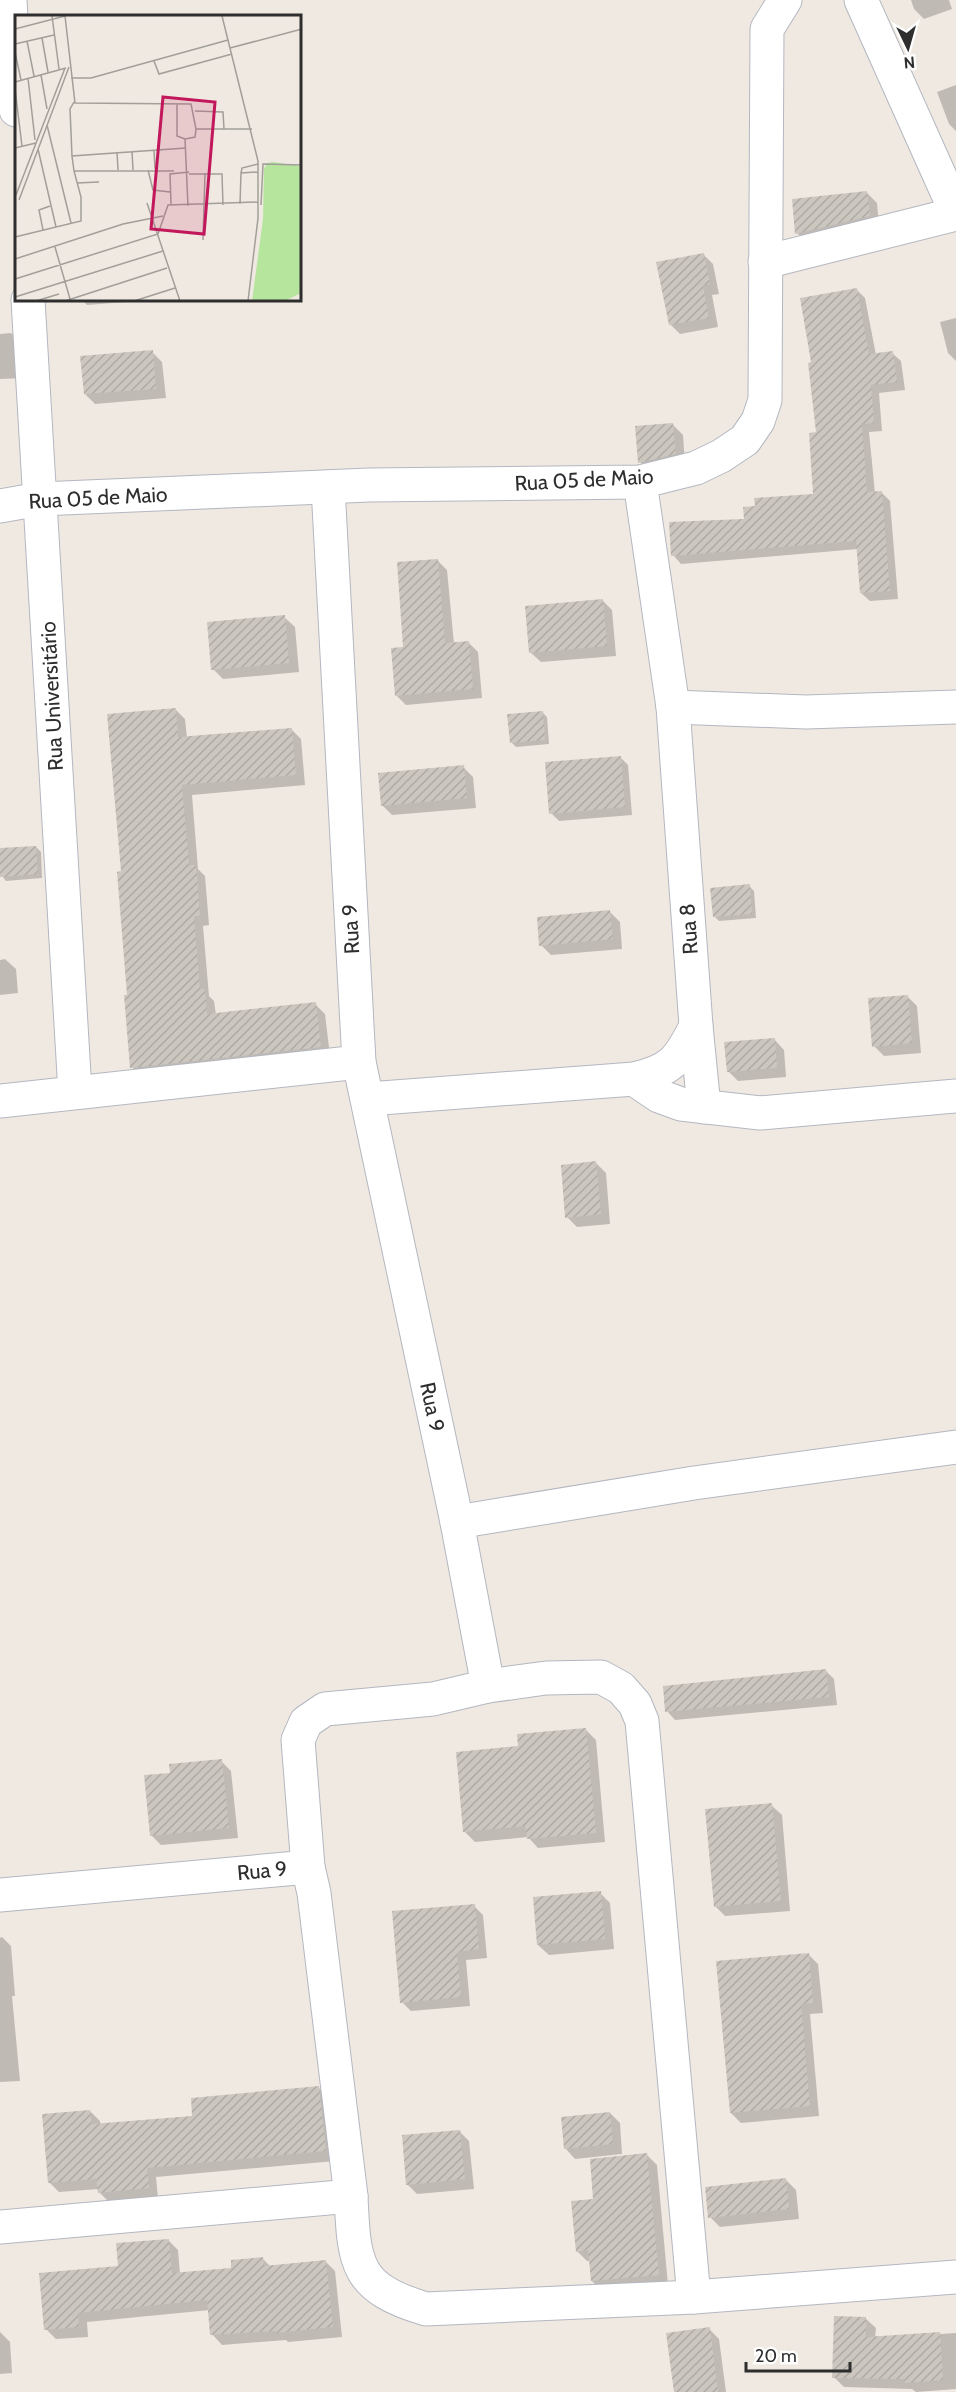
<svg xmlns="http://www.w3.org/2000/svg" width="956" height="2392" font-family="Cabin,sans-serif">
  <defs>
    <pattern id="building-hatch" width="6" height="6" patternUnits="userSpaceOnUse" patternTransform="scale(1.5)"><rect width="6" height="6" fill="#cbc7bf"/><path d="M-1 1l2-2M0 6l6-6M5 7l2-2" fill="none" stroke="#afaba4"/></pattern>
  </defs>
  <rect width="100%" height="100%" fill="#efe9e1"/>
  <g fill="#0003">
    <polygon points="911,0 949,0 952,9 924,19 914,9"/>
    <polygon points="956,85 956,131 949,124 937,92"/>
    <polygon points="867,193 877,203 879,226 807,243 797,233"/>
    <polygon points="703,254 713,264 719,294 712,295 718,327 680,334 670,324"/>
    <polygon points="856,289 865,298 876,355 892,353 901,361 905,390 879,393 882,431 869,432 875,493 882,493 890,501 898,599 870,601 861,593 858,549 681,564 673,555 745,520 814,495 818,434 813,363"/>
    <polygon points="82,300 152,300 87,305"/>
    <polygon points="956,318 956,361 948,353 940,322"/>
    <polygon points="11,333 24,346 26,378 0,379 0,334"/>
    <polygon points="152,352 162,362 166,398 95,404 85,394"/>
    <polygon points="673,425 683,435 685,464 650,472 640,462"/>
    <polygon points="437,560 447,570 454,644 468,642 478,652 482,698 406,705 396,695 405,648"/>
    <polygon points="602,600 612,610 616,656 541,662 530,652"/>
    <polygon points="284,617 295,627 299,672 223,679 213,669"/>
    <polygon points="175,709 185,719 187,738 291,729 301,739 305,785 192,795 198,869 205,876 209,925 203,926 209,996 214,1001 216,1015 315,1004 325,1014 330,1056 142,1077 132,1067 123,872"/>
    <polygon points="542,712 547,717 549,744 516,747 511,742"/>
    <polygon points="620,757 628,765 632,815 559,821 551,813"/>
    <polygon points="463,767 473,777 476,808 392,815 382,805"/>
    <polygon points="36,847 41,852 42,878 6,881 2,876 0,850"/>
    <polygon points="749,886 754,891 756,918 719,921 714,916"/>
    <polygon points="610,912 620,922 622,949 551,955 541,945"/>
    <polygon points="5,959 16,969 18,993 0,995 0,960"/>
    <polygon points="907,996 917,1006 921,1053 884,1056 874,1046"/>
    <polygon points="774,1039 784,1050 786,1077 738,1081 728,1071"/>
    <polygon points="596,1163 606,1173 610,1224 577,1227 567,1217"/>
    <polygon points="826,1671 834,1679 837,1705 675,1720 667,1711"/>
    <polygon points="586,1730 596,1740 605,1842 538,1848 528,1837 475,1842 465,1832 519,1747"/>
    <polygon points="221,1761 231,1771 238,1838 161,1845 151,1835 172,1774"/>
    <polygon points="771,1805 782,1815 790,1911 725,1916 715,1906"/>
    <polygon points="600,1893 610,1903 614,1949 549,1955 538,1945"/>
    <polygon points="474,1906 483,1915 487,1958 466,1960 470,2006 411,2011 402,2002"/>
    <polygon points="2,1937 11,1946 15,1996 12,1996 20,2081 0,2082 0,1938"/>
    <polygon points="808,1954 818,1964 823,2013 810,2014 819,2116 741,2123 731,2113"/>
    <polygon points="318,2087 328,2097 335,2161 156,2177 158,2198 109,2202 99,2192 99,2189 59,2192 49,2182 90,2111 100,2121 100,2125 194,2117"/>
    <polygon points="610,2113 620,2123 622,2154 575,2159 565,2148"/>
    <polygon points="459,2131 469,2141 474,2189 417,2194 407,2184"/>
    <polygon points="647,2155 657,2165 668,2285 602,2291 592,2281 590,2261 587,2261 577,2251 595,2201"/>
    <polygon points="786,2180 796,2190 799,2219 720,2227 710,2217"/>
    <polygon points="168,2240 178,2250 180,2274 233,2269 263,2259 270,2266 325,2261 335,2271 342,2337 288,2342 286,2340 222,2345 212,2334 210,2310 87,2322 88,2337 56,2339 46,2329 120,2267"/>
    <polygon points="865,2318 876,2328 875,2338 956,2333 956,2389 916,2392 912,2389 844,2387 834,2377"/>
    <polygon points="709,2329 719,2339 726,2392 676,2392"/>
    <polygon points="0,2332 10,2342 12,2373 0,2374"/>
  </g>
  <g fill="url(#building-hatch)">
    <polygon points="867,191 870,216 795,234 792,199"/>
    <polygon points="704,253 710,284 703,286 709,318 669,325 656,262"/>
    <polygon points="857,288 869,354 893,351 897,382 871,385 874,423 862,424 867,492 882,491 890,591 860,593 856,541 671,556 669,522 744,519 743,507 755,506 754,498 813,494 809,433 816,432 808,363 811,362 800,298"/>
    <polygon points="153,350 156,389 84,394 80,356"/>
    <polygon points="673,423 676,454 638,463 635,426"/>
    <polygon points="438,559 445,643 469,641 473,689 395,696 391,648 403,647 397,562"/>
    <polygon points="603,599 607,646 529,653 525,606"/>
    <polygon points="285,615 289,663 211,670 207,622"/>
    <polygon points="176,708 178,737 292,728 296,775 182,785 189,865 196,865 198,890 200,916 194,916 200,989 205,989 207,1014 316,1002 321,1047 130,1068 124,995 127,995 117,872 121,871 107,714"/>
    <polygon points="543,711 545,740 510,743 507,714"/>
    <polygon points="621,756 625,807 549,814 545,762"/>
    <polygon points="464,765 467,798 381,806 378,773"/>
    <polygon points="36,846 38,874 0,877 0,848"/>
    <polygon points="750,884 752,914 713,917 710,888"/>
    <polygon points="610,910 613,939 539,946 537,917"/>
    <polygon points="908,995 912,1043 872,1047 868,998"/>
    <polygon points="775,1038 777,1068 727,1072 724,1042"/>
    <polygon points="596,1161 601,1214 565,1218 561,1165"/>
    <polygon points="826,1669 829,1697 665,1712 663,1686"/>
    <polygon points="586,1728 596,1833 527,1839 525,1826 463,1832 456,1752 518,1746 517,1734"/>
    <polygon points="222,1759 229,1828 150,1836 144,1775 170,1773 169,1764"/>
    <polygon points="772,1803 781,1901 714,1907 705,1809"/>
    <polygon points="601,1891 605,1939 537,1945 533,1897"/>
    <polygon points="475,1904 479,1949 457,1952 461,1997 400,2003 392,1911"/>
    <polygon points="809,1953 813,2003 801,2004 810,2106 730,2113 716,1961"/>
    <polygon points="319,2086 326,2151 147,2168 149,2188 98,2193 96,2179 48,2183 42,2114 90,2110 92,2124 192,2116 191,2098"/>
    <polygon points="610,2112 613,2144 564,2149 561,2117"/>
    <polygon points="460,2130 465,2179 406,2185 402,2135"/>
    <polygon points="647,2153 659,2275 591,2281 588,2250 576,2252 571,2201 593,2199 590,2159"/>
    <polygon points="786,2178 789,2209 708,2218 705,2187"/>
    <polygon points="169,2239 172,2273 231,2268 231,2260 263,2257 264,2266 326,2260 333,2327 276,2333 276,2331 210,2335 207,2300 78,2313 79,2327 44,2330 39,2273 118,2266 116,2243"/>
    <polygon points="834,2316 866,2317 866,2337 940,2332 943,2380 905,2383 904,2379 832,2378"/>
    <polygon points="710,2327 718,2392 674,2392 666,2333"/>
  </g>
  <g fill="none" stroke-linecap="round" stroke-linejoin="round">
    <defs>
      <g id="street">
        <polyline points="10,0 16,110"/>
        <polyline points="861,0 956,212"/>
        <polyline points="765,262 956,214"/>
        <polyline points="28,300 75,1092"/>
        <polyline points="0,506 40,499 369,485 640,482 696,468 721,456 745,440 758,421 765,400 767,29 785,0"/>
        <polyline points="673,707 806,712 956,707"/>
        <polyline points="696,1026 704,1107"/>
        <polyline points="634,1079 659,1096 681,1104 760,1113 956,1096"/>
        <path d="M368,1099l266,-20c38,-9 45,-19 62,-53l-23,-319 -33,-225"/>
        <polyline points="0,1101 359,1062"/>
        <polyline points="457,1522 694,1483 956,1447"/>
        <polyline points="488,1686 546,1678 601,1677 621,1688 635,1704 642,1721 694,2297"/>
        <path d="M308,1867l6,26 37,303c3,68 4,92 75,113l268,-12 262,-20"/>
        <polyline points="0,1895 308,1867 298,1740 306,1722 325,1709 433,1699 488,1686 457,1522 359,1062 328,487"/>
        <polyline points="0,2227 351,2196"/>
      </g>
    </defs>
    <use href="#street" stroke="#b4b7c1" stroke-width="35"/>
    <use href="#street" stroke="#fff" stroke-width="33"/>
  </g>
  <g text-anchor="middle" stroke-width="5" stroke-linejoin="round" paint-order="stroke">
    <g font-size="21" fill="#2e2e2e" stroke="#fff">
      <text transform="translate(584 480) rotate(-3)" y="7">Rua 05 de Maio</text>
      <text transform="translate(98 498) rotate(-3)" y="7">Rua 05 de Maio</text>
      <text transform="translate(52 696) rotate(-93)" y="7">Rua Universitário</text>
      <text transform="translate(351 929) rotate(-93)" y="7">Rua 9</text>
      <text transform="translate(689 929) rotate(-94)" y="7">Rua 8</text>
      <text transform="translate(432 1407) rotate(78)" y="7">Rua 9</text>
      <text transform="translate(262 1871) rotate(-5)" y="7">Rua 9</text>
    </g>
  </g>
  <g transform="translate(15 15)">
    <rect width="286" height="286" fill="#efe9e1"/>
    <path d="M258,147l28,4v127l-16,8h-33l11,-82 1,-50 3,-6z" fill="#b6e59e"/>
    <path fill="none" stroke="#a29e99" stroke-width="1.5" d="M37,1l7,53M50,1l10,87 116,1 5,25M207,1l36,145v57l-10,83M0,14l50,-13M27,23l6,34M12,26l7,35M0,29l39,-9M215,33l72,-19M0,37l6,28M139,46l5,13 73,-20M26,60l6,34M13,63l7,62M56,63h20l137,-38M0,67l51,-14M0,74l7,57M162,89v32l8,3M180,96l28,1 1,17M32,110l24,98M0,133l21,-5M23,134l18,78M139,135l1,19M117,136l1,19M102,137l1,18M57,141l-2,-47 4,-7M133,155l5,20 17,2M159,156h-100l-2,-15 114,-8M226,158l1,-5 16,-4M174,159h33l1,31M62,168l22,-1M1,180l49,-127M4,185l50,-133M132,188l33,98M156,189l-1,-30 19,-2M225,189l1,-31 17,-1M246,190l2,-41 39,1M173,191l-3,-67 10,-2 1,-8h56M28,215l-4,-20 11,-4M0,222l66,-16v-24l-7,-26M188,225l2,-67M40,232l15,52M0,244l108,-35 40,-8M0,264l143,-45 10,-29 90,-3M0,282l148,-46M21,286l23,-7M50,286l102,-33M119,286l41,-13"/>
    <path fill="#c2185b" fill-opacity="0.15" stroke="#c2185b" stroke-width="3" d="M148,82l52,5 -11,132 -53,-5z"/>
    <rect width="286" height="286" fill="none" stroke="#2e2e2e" stroke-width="3"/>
  </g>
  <g transform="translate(908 48) rotate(175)" stroke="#ffffff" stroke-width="4.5" paint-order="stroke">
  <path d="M0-4.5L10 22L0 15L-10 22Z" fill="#2e2e2e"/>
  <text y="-9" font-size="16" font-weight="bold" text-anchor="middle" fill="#2e2e2e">N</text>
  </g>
  <path d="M746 2362v9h104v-9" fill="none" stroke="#2e2e2e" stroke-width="3"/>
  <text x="755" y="2362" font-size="18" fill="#2e2e2e" stroke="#ffffff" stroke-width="4.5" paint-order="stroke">20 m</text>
</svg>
